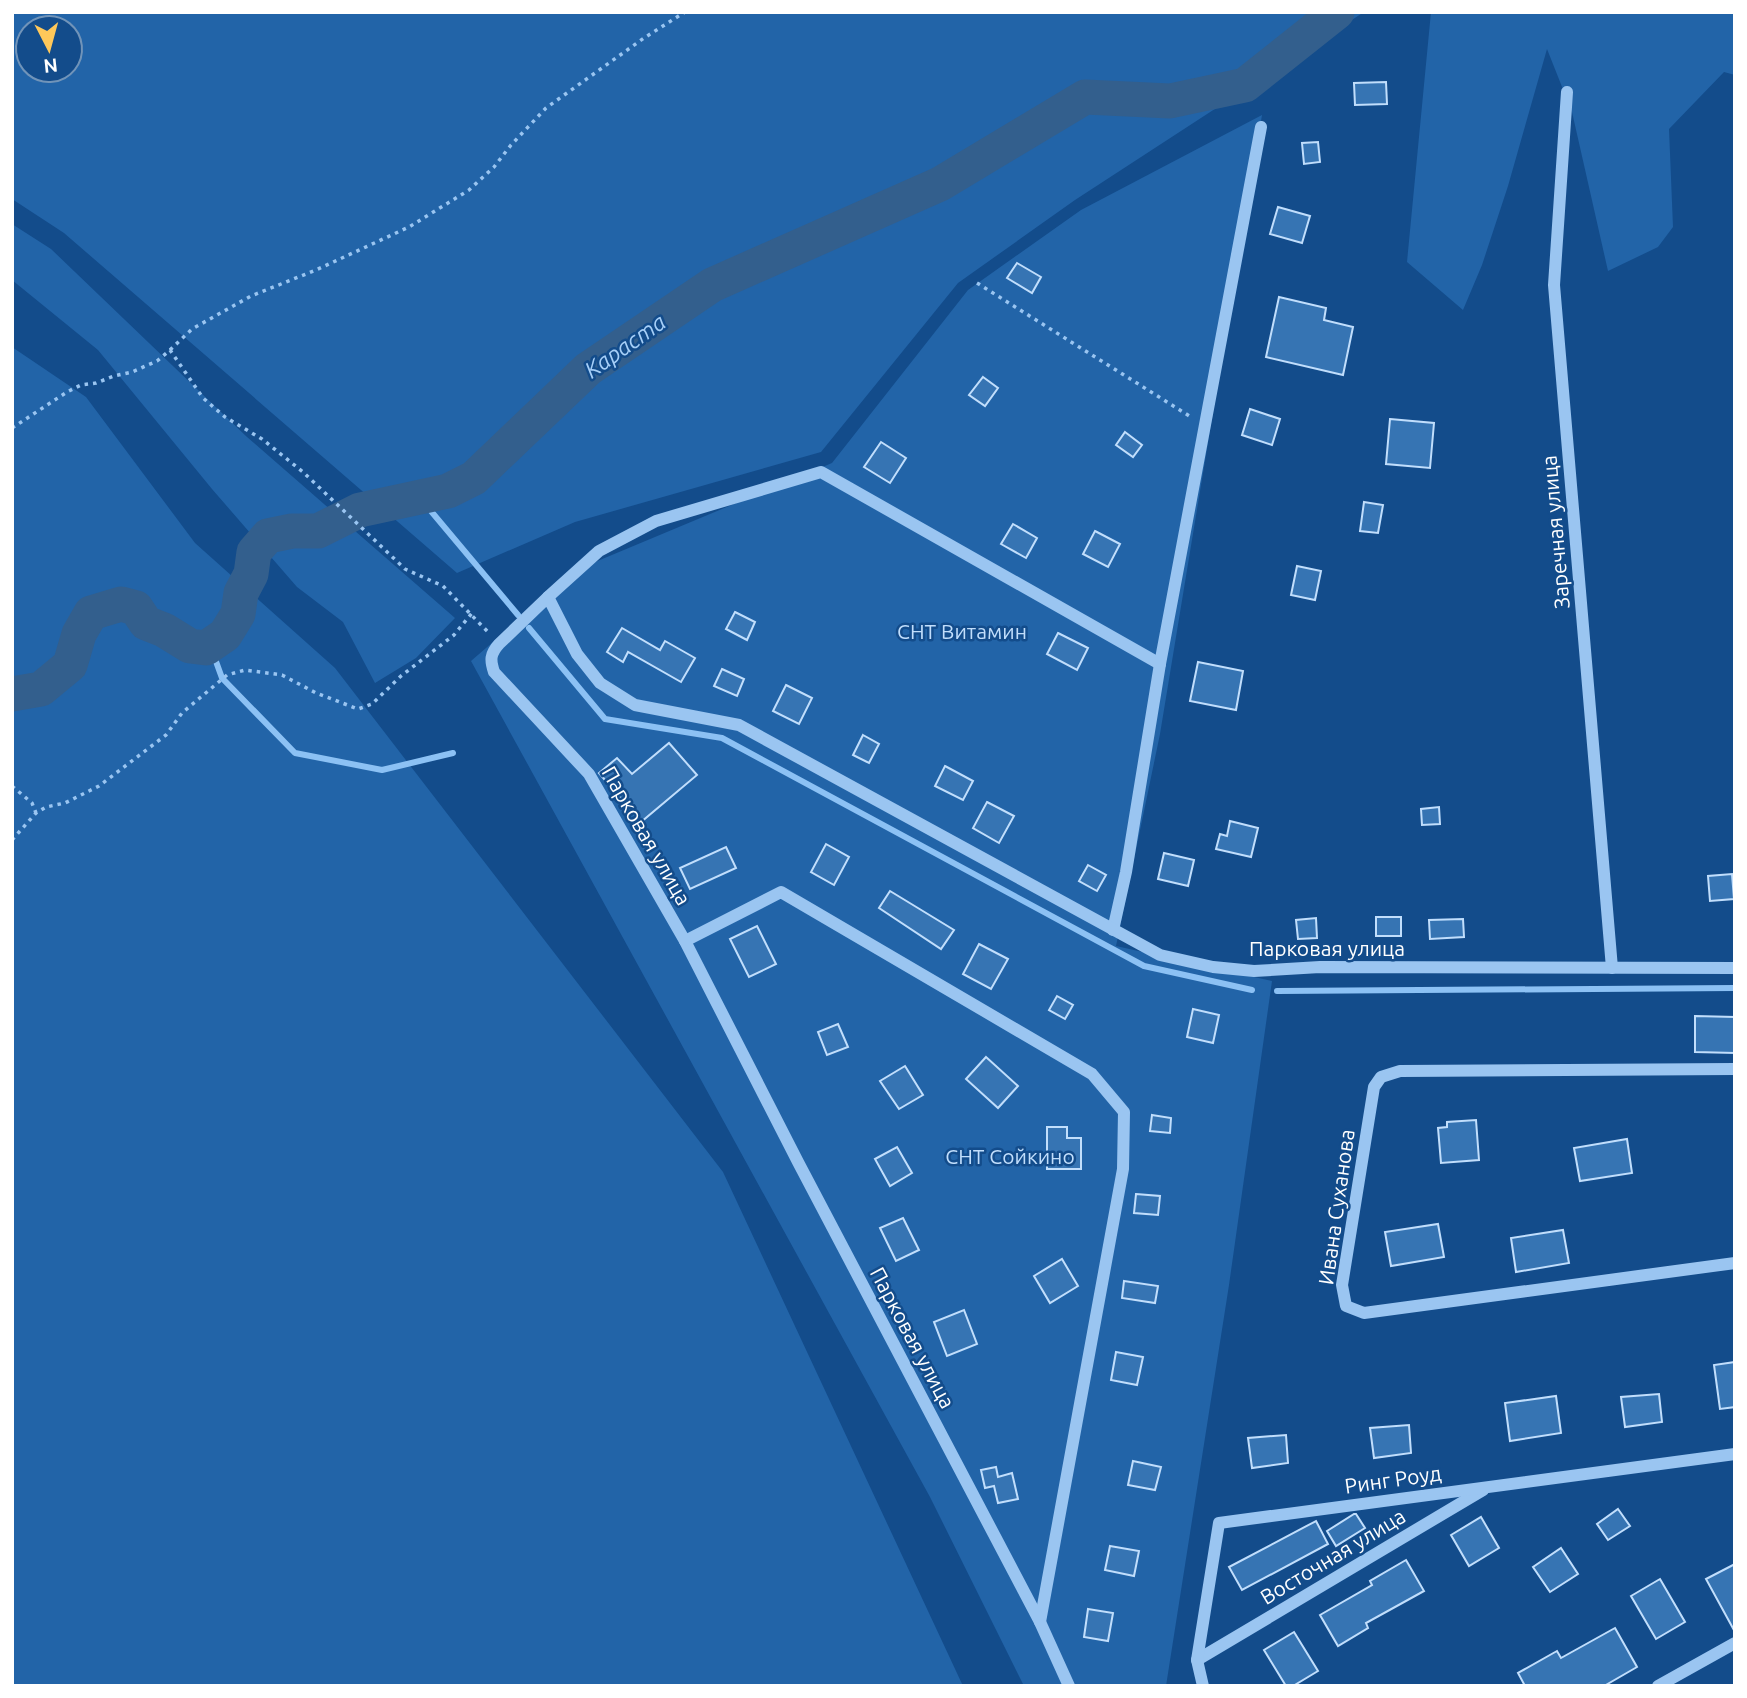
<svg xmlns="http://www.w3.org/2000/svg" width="1747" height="1698" font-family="Ubuntu,sans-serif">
  <rect width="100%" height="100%" fill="#134c8b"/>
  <g fill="#2264a8" fill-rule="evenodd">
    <path d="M12,12h1352l-289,188 -117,83 -137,169 -246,70 -118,51 -393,-340 -52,-34zM70,28v42h-42v-42z"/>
    <polygon points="1431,12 1735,12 1735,75 1724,72 1669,129 1673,227 1658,247 1608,271 1572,112 1547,49 1508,186 1482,265 1463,310 1407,262"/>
    <polygon points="1262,115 1160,734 1116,946 1272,981 1229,1285 1166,1686 1024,1686 930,1497 471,661 576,570 832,463 968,290 1081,210"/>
    <polygon points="12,224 51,249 247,437 455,618 416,658 375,683 343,622 297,587 212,489 98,350 12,280"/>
    <polygon points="12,347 86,397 195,543 335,668 723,1172 963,1686 12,1686"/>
  </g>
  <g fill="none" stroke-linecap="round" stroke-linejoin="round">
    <g stroke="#8cc1f4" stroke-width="6">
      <polyline points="420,498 518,615"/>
      <polyline points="529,628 605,719 722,738 1144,966 1252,990"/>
      <polyline points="210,645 222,678 295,753 382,770 453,753"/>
      <polyline points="1277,991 1735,988"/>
    </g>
    <polyline stroke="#335f8d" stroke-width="35" points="12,694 41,689 70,665 79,634 91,613 121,604 136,608 146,623 164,630 190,646 206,648 225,635 238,614 241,593 251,574 254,552 268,536 292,531 318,531 360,510 448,491 474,478 588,369 712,285 940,184 1085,97 1170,101 1245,85 1337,12"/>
  </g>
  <g fill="#3674b3" stroke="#c1defc" stroke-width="2">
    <polygon points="1386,82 1387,104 1355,105 1354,83"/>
    <polygon points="1318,142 1320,162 1304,164 1302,143"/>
    <polygon points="1278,207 1310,216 1302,243 1270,234"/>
    <polygon points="1017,263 1041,277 1032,293 1007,278"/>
    <polygon points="1279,297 1326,308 1324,320 1353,327 1343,375 1266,357"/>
    <polygon points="983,377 998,388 985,406 969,395"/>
    <polygon points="1250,409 1280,419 1272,445 1242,435"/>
    <polygon points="1390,419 1434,423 1430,468 1386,464"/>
    <polygon points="1125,432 1142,445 1133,457 1116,445"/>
    <polygon points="881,442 906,458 890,483 864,467"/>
    <polygon points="1364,502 1383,505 1378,533 1360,531"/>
    <polygon points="1013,524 1037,538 1026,558 1001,544"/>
    <polygon points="1095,531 1120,544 1108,567 1083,554"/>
    <polygon points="1297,566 1321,571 1315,600 1291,595"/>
    <polygon points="735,612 755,622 747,640 726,629"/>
    <polygon points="622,628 660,650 665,641 695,658 681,682 628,652 623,662 607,652"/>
    <polygon points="1058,633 1088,648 1077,670 1047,654"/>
    <polygon points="1198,662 1243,671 1236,710 1190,701"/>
    <polygon points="722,669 744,679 737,696 714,686"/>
    <polygon points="786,685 812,698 799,724 773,711"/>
    <polygon points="863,735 879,744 869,763 853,755"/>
    <polygon points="669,743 697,775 641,822 599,773 617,758 632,774"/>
    <polygon points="945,766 973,781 963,800 935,786"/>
    <polygon points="987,802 1014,816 999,843 973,828"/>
    <polygon points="1439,807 1440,824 1422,825 1421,809"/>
    <polygon points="1230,821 1258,828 1251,857 1216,849 1220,834 1227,836"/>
    <polygon points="826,844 849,857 834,885 811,872"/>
    <polygon points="726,847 736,868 690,889 680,868"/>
    <polygon points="1164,853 1194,860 1188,886 1158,879"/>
    <polygon points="1088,865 1106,875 1097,891 1079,881"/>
    <polygon points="1732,874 1734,899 1710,901 1708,876"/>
    <polygon points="890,891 954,930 941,949 879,908"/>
    <rect x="1376" y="917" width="25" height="19"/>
    <polygon points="1316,918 1317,938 1298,939 1296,920"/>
    <polygon points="1463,919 1464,937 1430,939 1429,920"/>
    <polygon points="757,926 776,964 749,977 730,939"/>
    <polygon points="979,944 1008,959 991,989 963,974"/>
    <polygon points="1057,996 1073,1005 1065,1019 1049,1010"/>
    <polygon points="1193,1009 1219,1015 1213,1043 1187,1037"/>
    <polygon points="1695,1016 1735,1017 1735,1053 1695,1052"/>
    <polygon points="838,1024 848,1047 827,1055 818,1032"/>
    <polygon points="986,1057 1018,1086 998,1108 966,1079"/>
    <polygon points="905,1066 923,1095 899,1109 880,1081"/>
    <polygon points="1152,1115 1171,1118 1170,1133 1150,1131"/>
    <polygon points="1476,1120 1479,1160 1441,1163 1438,1128 1447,1127 1447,1122"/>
    <polygon points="1047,1127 1067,1127 1067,1138 1081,1138 1081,1169 1047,1169"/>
    <polygon points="1627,1139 1632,1173 1580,1181 1574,1148"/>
    <polygon points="897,1147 912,1173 890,1186 875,1159"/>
    <polygon points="1136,1194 1160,1196 1158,1215 1134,1213"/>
    <polygon points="903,1218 919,1250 896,1261 880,1228"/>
    <polygon points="1438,1224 1444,1257 1391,1266 1385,1232"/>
    <polygon points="1563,1230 1569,1263 1516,1272 1511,1238"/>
    <polygon points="1062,1259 1078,1286 1050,1303 1034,1276"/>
    <polygon points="1124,1281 1158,1286 1155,1303 1122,1298"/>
    <polygon points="964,1310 977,1344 947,1356 934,1322"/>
    <polygon points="1116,1352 1143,1357 1137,1385 1111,1380"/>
    <polygon points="1735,1362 1735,1407 1720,1409 1714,1365"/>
    <polygon points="1659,1394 1662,1422 1625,1427 1621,1397"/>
    <polygon points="1556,1396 1561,1433 1510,1441 1505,1403"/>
    <polygon points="1409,1425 1411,1453 1374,1458 1370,1428"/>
    <polygon points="1286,1435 1288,1463 1252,1468 1248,1438"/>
    <polygon points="1133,1461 1161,1467 1155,1490 1128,1485"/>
    <polygon points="996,1467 998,1477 1012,1473 1018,1499 998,1503 994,1486 985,1488 981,1470"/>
    <polygon points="1618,1509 1630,1526 1608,1540 1597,1524"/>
    <polygon points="1354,1514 1356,1514 1365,1528 1336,1546 1327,1531"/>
    <polygon points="1481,1517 1499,1548 1469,1566 1451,1535"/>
    <polygon points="1316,1521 1328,1544 1242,1590 1229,1567"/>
    <polygon points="1110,1546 1139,1551 1134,1576 1105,1570"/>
    <polygon points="1561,1548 1578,1574 1550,1592 1533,1567"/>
    <polygon points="1406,1560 1424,1591 1366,1623 1368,1628 1338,1646 1320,1615 1372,1585 1370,1581"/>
    <polygon points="1735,1564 1735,1632 1706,1579"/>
    <polygon points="1660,1579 1685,1622 1656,1639 1631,1596"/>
    <polygon points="1088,1609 1113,1613 1108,1641 1084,1637"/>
    <polygon points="1615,1628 1637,1667 1604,1686 1525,1686 1518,1673 1557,1651 1561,1658"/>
    <polygon points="1294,1632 1318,1671 1293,1686 1286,1686 1264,1650"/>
  </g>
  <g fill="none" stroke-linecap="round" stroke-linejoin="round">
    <g stroke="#9ac5f1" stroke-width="3.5" stroke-dasharray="3.5 5" stroke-linecap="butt">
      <polyline points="977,283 1191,417"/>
      <polyline points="170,350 192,329 251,296 316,270 409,227 469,190 494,167 511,145 546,108 644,38 685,12"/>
      <polyline points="12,428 67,392 81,385 96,383 114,376 132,372 157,361 170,350 203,398 225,417 262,439 303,472 405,569 443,586 489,633"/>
      <polyline points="12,786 32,803 36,813"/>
      <polyline points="12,840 36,813 46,807 65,803 99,786 166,735 182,713 227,675 245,670 282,675 316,693 358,709 372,704 401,676 454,635 472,613"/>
    </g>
    <g stroke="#9ac5f1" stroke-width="12">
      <polyline points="1567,92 1554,285 1612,968"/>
      <polyline points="548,597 599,551 656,521 821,472 1160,664"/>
      <polyline points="1113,930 1126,872 1160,664 1261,127"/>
      <polyline points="685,941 781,892 1092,1074 1124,1112 1123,1169 1040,1622"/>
      <polyline points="1735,1069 1400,1071 1381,1077 1374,1087 1342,1285 1346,1306 1364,1313 1735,1263"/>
      <polyline points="1197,1660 1483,1490"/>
      <path d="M1069,1686l-29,-64 -242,-460 -113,-221 -96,-167 -95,-102c-4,-12 -4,-18 5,-28l49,-47 29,57 23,29 35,22 104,20 421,230 53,12 41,4 66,-4 415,1"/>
      <polyline points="1203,1686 1197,1660 1219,1523 1735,1454"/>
      <polyline points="1658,1686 1735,1643"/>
    </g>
  </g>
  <g text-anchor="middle" stroke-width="5" stroke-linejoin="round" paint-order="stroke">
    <g font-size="21" fill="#fff" stroke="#134c8b">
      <text transform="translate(1556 532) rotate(-95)" y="7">Заречная улица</text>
      <text transform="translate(646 836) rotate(60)" y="7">Парковая улица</text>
      <text x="1327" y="956">Парковая улица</text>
      <text transform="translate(1337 1207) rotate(-82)" y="7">Ивана Суханова</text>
      <text transform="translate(912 1338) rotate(62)" y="7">Парковая улица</text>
      <text transform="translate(1393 1480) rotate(-8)" y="7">Ринг Роуд</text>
      <text transform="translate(1333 1557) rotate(-31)" y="7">Восточная улица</text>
    </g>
    <g font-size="21" fill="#c1defc" stroke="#134c8b">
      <text x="962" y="639">СНТ Витамин</text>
      <text x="1010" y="1164">СНТ Сойкино</text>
    </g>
    <g font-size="23" font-style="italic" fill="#a6cff8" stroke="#134c8b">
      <text transform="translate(625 346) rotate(-35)" y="8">Караста</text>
    </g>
  </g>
  <rect width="1747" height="1698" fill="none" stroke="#ffffff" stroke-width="28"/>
  <g transform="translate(49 49) rotate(174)"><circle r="33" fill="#134c8b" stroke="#7194b9" stroke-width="2"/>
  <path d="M0-5L12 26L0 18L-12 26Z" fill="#ffc85a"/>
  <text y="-10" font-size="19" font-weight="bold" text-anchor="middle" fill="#ffffff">N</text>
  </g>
</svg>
